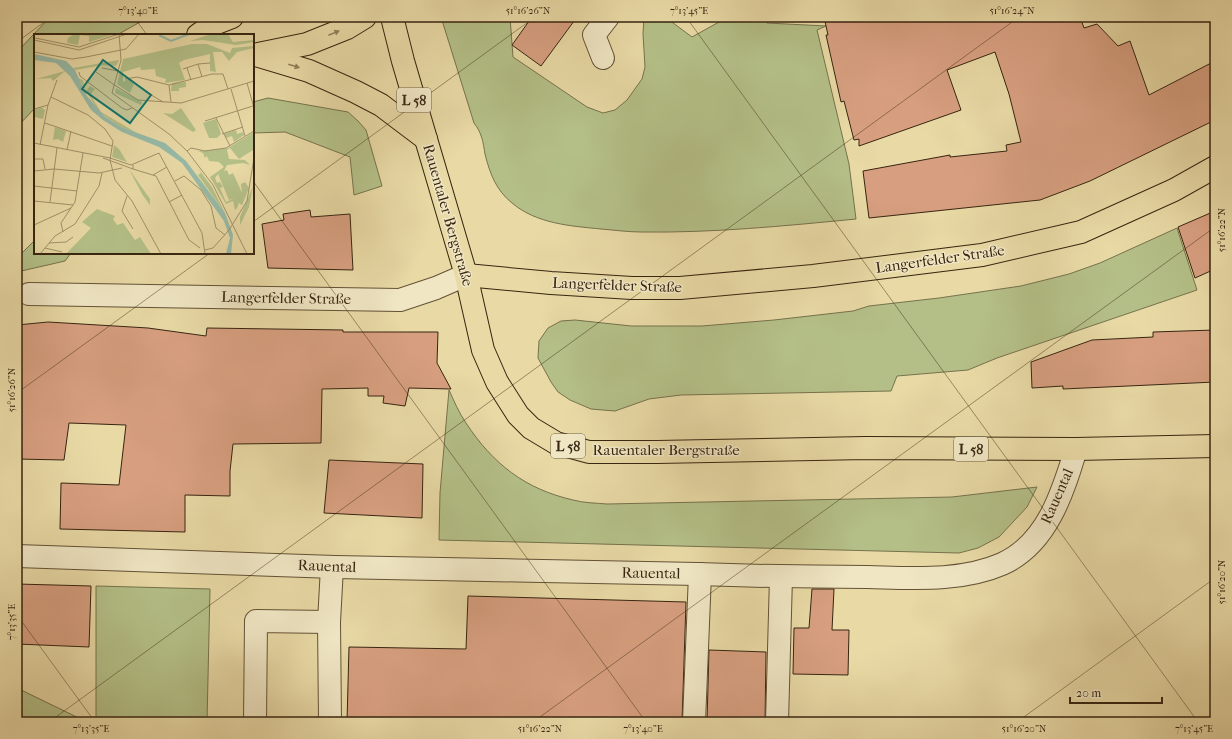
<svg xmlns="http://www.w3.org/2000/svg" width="1232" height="739" font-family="'IM FELL French Canon',serif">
  <rect width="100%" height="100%" fill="#e8d9a5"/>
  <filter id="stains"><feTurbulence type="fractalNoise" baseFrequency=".005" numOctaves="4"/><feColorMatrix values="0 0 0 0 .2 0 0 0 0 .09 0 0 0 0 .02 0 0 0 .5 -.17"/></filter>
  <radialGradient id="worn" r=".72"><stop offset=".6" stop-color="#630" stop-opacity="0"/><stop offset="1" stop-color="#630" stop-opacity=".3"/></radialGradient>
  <g fill="#b4bf87" stroke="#76724c">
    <polygon points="50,17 149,17 117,35 35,35 35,108 17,127 17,52"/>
    <path d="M441,17h69l3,40 74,50 16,6 12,-3 12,-10 15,-21 3,-12 -2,-33 1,-17h21l27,20 36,-20h37l2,6 59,3 -9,4 32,134 7,55c-72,7 -143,14 -215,13 -13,0 -27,-2 -40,-3 -30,-3 -64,-5 -89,-26 -16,-13 -22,-29 -27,-49 -2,-12 -3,-21 -11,-31z"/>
    <polygon points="268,98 348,112 358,121 366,130 382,186 354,195 350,157 285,132 253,133 253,102"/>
    <polygon points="1177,228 1197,290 997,358 968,370 897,376 891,391 681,395 649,399 615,411 591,409 570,400 558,392 551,382 538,358 539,341 548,328 561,321 575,320 631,326 702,326 774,320 853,311 869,306 939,298 1021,286 1069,274 1100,263"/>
    <polygon points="35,240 35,253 71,253 65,261 17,272 17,258"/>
    <path d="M449,390c5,11 10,23 17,33 27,41 59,66 107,77 11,3 23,3 34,4l345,-7 85,-10 -10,20 -28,30 -21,11 -19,5 -520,-13 1,-47z"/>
    <polygon points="96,586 210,589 207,722 96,722"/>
    <polygon points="17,688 87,722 24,722 17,718"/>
  </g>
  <g fill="#d79f80" stroke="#372510">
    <polygon points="532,17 577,17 541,66 512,45"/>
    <polygon points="824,17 1080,17 1084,28 1097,24 1118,46 1130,41 1149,95 1215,61 1215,120 1090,181 1040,200 869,218 863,171 950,155 950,157 1007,151 1006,145 1021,142 1009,94 995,52 947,70 961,110 859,146 859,139 854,140 844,101 841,102 826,35 828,35"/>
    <polygon points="310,210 311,217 350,214 353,270 268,268 262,224 284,220 283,214"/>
    <polygon points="1215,211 1215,269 1195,278 1178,227"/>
    <polygon points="48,322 148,328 206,336 207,328 343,330 343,332 438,332 437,363 451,389 409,388 405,406 383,403 384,396 368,396 368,388 322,389 321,443 233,444 230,471 230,496 185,495 185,532 60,529 61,483 119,485 126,425 69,423 64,460 17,459 17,325"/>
    <polygon points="1215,330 1215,382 1063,389 1063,386 1032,388 1031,362 1092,340 1153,337 1153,332"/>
    <polygon points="329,460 423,464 422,518 324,513"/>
    <polygon points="17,584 91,586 89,647 17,644"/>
    <polygon points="812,589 834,589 832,630 849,630 848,675 793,674 794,628 809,628"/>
    <polygon points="468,596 686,602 682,722 347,722 349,647 466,649"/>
    <polygon points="709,650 766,652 765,722 707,722"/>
  </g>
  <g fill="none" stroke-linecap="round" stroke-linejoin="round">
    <defs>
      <g id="minor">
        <polyline points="603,58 594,35 608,17"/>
        <polyline points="29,294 400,300 436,288 466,275"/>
        <path d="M17,556c106,4 212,8 318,11 121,3 242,4 363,7 56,2 113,3 170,3 44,1 93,5 134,-13 45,-20 61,-72 74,-115"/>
        <polyline points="329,622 330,722"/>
        <polyline points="255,722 256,621 329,622 332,567"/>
        <polyline points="694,722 700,574"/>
        <polyline points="777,722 781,577"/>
      </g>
      <g id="major">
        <polyline points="392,17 403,61 466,275 483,350 497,382 518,415 531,428 556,443 589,452 657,452 866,448 1076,449 1215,446"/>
        <polyline points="198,35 214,24 232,17"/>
        <polyline points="258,54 307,44 347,28 365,17"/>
        <polyline points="256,55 309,71 356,92 381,105 426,139"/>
        <polyline points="466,275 551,283 632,288 680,288 813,276 982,255 1081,232 1174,190 1215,167"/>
      </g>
    </defs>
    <use href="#minor" stroke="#635235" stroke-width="24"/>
    <use href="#major" stroke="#372510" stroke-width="24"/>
    <use href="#minor" stroke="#f0e6c4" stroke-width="22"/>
    <use href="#major" stroke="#e8d9a5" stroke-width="22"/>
  </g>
  <defs><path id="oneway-solid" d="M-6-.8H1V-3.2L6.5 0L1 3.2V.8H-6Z"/></defs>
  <g fill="#907f5a">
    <use href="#oneway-solid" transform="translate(334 33) rotate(-22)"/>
    <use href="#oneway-solid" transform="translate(294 66) rotate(17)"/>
  </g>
  <path fill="none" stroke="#372510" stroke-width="1" stroke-opacity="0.45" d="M134,17l13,18M686,17l512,705M17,42l34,-25M253,181l393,541M253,222l282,-205M17,393l193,-140M17,615l78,107M49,722l970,-705M533,722l682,-495M1017,722l198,-144"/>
  <g text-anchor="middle" stroke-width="3" stroke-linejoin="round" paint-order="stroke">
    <g fill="#f0e6c4" stroke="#6e5f46" stroke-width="1">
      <rect x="397" y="88" width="34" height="24" rx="3"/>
      <rect x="551" y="434" width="34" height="24" rx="3"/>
      <rect x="954" y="437" width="34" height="24" rx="3"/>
    </g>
    <g font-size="14" font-weight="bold" fill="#372510">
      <text x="414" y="105">L 58</text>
      <text x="568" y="451">L 58</text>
      <text x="971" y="454">L 58</text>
    </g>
    <g font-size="15" fill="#372510" stroke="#f0e6c4">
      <text transform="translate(448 215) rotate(74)" y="5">Rauentaler Bergstraße</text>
      <text transform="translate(940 259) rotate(-8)" y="5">Langerfelder Straße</text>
      <text transform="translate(617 285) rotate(2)" y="5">Langerfelder Straße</text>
      <text transform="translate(286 298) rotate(1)" y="5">Langerfelder Straße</text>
      <text x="666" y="455">Rauentaler Bergstraße</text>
      <text transform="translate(1057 496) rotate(-66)" y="5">Rauental</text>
      <text transform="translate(327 566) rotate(2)" y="5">Rauental</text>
      <text transform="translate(651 573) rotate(1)" y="5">Rauental</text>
    </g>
  </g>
  <g transform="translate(34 34)">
    <rect width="220" height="220" fill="#e8d9a5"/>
    <path d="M40,0l27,1 14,-1 -26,8v-6l-9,-1 -2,10 -11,-2 1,-5zM177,0h17l5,8 21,-2v2l-18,3 -33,-5 -13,1zM158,10h15l23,9 2,-5 22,-2v2l-17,4 -8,9 -7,-9h-9l3,20 -6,-1v-17l-26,6 -5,3 6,17 -20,3 1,-4 -10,-3 -1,-7 -14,1 -1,-3 -17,5v10l5,-3 6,5 -4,9 -13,-9 6,-25zM85,26l-3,6 -12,-1 -29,5 -2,-2zM31,37l-12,10 -2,-3 -15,1zM44,44l5,2 3,11 4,-5 5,3 -5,6 11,17 36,21 -16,-6 -22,-15zM152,48v5l-7,1v3h-8l1,-8zM82,54l26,14 -1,3 -26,-12zM7,73l4,3 -2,9 -9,-2v-7zM147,74l15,22 -3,2 -30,-19 9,1zM182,85l5,15 -4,4h-8l-6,-15zM21,93l11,4 -3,11 -5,-3 -5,1zM202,96l1,4 6,-2 1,3 -10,7 -2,-6 -6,2 -2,-4zM220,98l-1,18 -14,9 -9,-11 -3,2 2,9 16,1 5,5 -7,-2 -16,2 -3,6 3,-1 2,5 4,-2 9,20 -1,-9 4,-2 4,6 -9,22 2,-5 -3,-2 -2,5 -2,2 -2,-9 -7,3 -16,-27 14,-10 -5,-5 -10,-1 -2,-5 -2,2 -2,-5 -5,-2 30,-3zM184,140l11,26 6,-2 -9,4 -6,-14 3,-1 -3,-5 -3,1 -2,-5zM80,111l5,4 8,13 -15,-5zM163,133l15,20 13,26 -27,-38 3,-2zM95,135l21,30v6l-8,-11zM219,152l-4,21 -9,18v-8zM63,175l18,7 -2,3 4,6 6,-2 12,17 5,-3 11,17h-85l25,-26 -9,-6z" fill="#b4bf87" fill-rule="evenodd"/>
    <path d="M0,20l32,7 9,9 12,26 17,20 17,11 44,16 21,18 39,52 8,22 -2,19h-5l4,-16 -6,-17 -42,-58 -23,-16 -37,-15 -19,-12 -12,-10 -21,-34 -14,-13 -22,-3z" fill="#97baa8"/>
    <path fill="none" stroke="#97baa8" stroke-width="2" d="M125,1l12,6 18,-7"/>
    <path fill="none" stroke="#a19169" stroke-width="1" d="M85,0l2,26 -9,33 57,41 18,17 26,34 34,69M1,4l44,9 40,-13M0,6l45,10 48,-16M0,18l38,7 14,-2 40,-8 13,-15M68,34l16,3M153,34l4,12M149,35l15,-5M45,38l1,4 42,32 5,2 5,-2M62,38l17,12M168,43l-4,-13 12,-1M91,45l12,-2 32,8 2,17M213,49l7,25M79,50l25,16 43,3 73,-22M135,51l43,-11h11l5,15M197,55l14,47M114,59l15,9M17,63l37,18 17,14 8,12 -3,19 5,20 17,21 29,53M0,75l14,-4M182,84l14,28M171,87l48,-15M11,89l67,23M188,100l21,-7M0,109l76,15 21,7 28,-12 43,80 3,21M6,111l8,-40 9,-25M33,116l4,-19M153,117l4,-3 14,3 21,-3 28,-17M69,124l30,11v-4M0,125h9l2,10M99,135l23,7 33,64 11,8M0,137l20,-2 45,4 23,-5M119,141l14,-8M141,147l9,-5 17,14 10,16 5,22 9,7M0,152l43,5M93,162l-5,15 11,18M0,167l39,4M16,168l7,-54M135,168l13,-7M0,191l37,-17M29,198l-2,-9 14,-21 8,-49M15,209l17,-1 7,-5M11,214l17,4M171,216l8,-2 16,-18 18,-29 7,-43M6,220l15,-18 20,-12 24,-38 3,-13"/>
    <path fill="#0f766e" fill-opacity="0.15" stroke="#0f766e" stroke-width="2" d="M69,26l48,35 -21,28 -48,-34z"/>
    <rect width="220" height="220" fill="none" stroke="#372510" stroke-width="2"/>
  </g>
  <rect width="1232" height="739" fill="none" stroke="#e8d9a5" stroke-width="44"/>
  <path d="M1070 697v6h92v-6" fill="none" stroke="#372510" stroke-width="2"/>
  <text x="1076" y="697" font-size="12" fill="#372510" stroke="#f0e6c4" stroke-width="3" paint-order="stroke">20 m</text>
  <rect x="22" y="22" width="1188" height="695" fill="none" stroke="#372510" stroke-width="1.5"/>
  <g font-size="10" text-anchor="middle" fill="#372510">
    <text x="138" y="14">7°13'40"E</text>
    <text x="528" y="14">51°16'26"N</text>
    <text x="689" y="14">7°13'45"E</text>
    <text x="1012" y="14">51°16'24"N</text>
    <text transform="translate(1221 230) rotate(-90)" y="4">51°16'22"N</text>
    <text transform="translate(11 390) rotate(-90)" y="4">51°16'26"N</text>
    <text transform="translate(1221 582) rotate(-90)" y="4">51°16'20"N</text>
    <text transform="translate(11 622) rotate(-90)" y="4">7°13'35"E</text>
    <text x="91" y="732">7°13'35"E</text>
    <text x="540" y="732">51°16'22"N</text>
    <text x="643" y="732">7°13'40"E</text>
    <text x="1024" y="732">51°16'20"N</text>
    <text x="1194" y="732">7°13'45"E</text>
  </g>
  <rect width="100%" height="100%" filter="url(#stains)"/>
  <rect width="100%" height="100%" fill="url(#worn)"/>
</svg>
